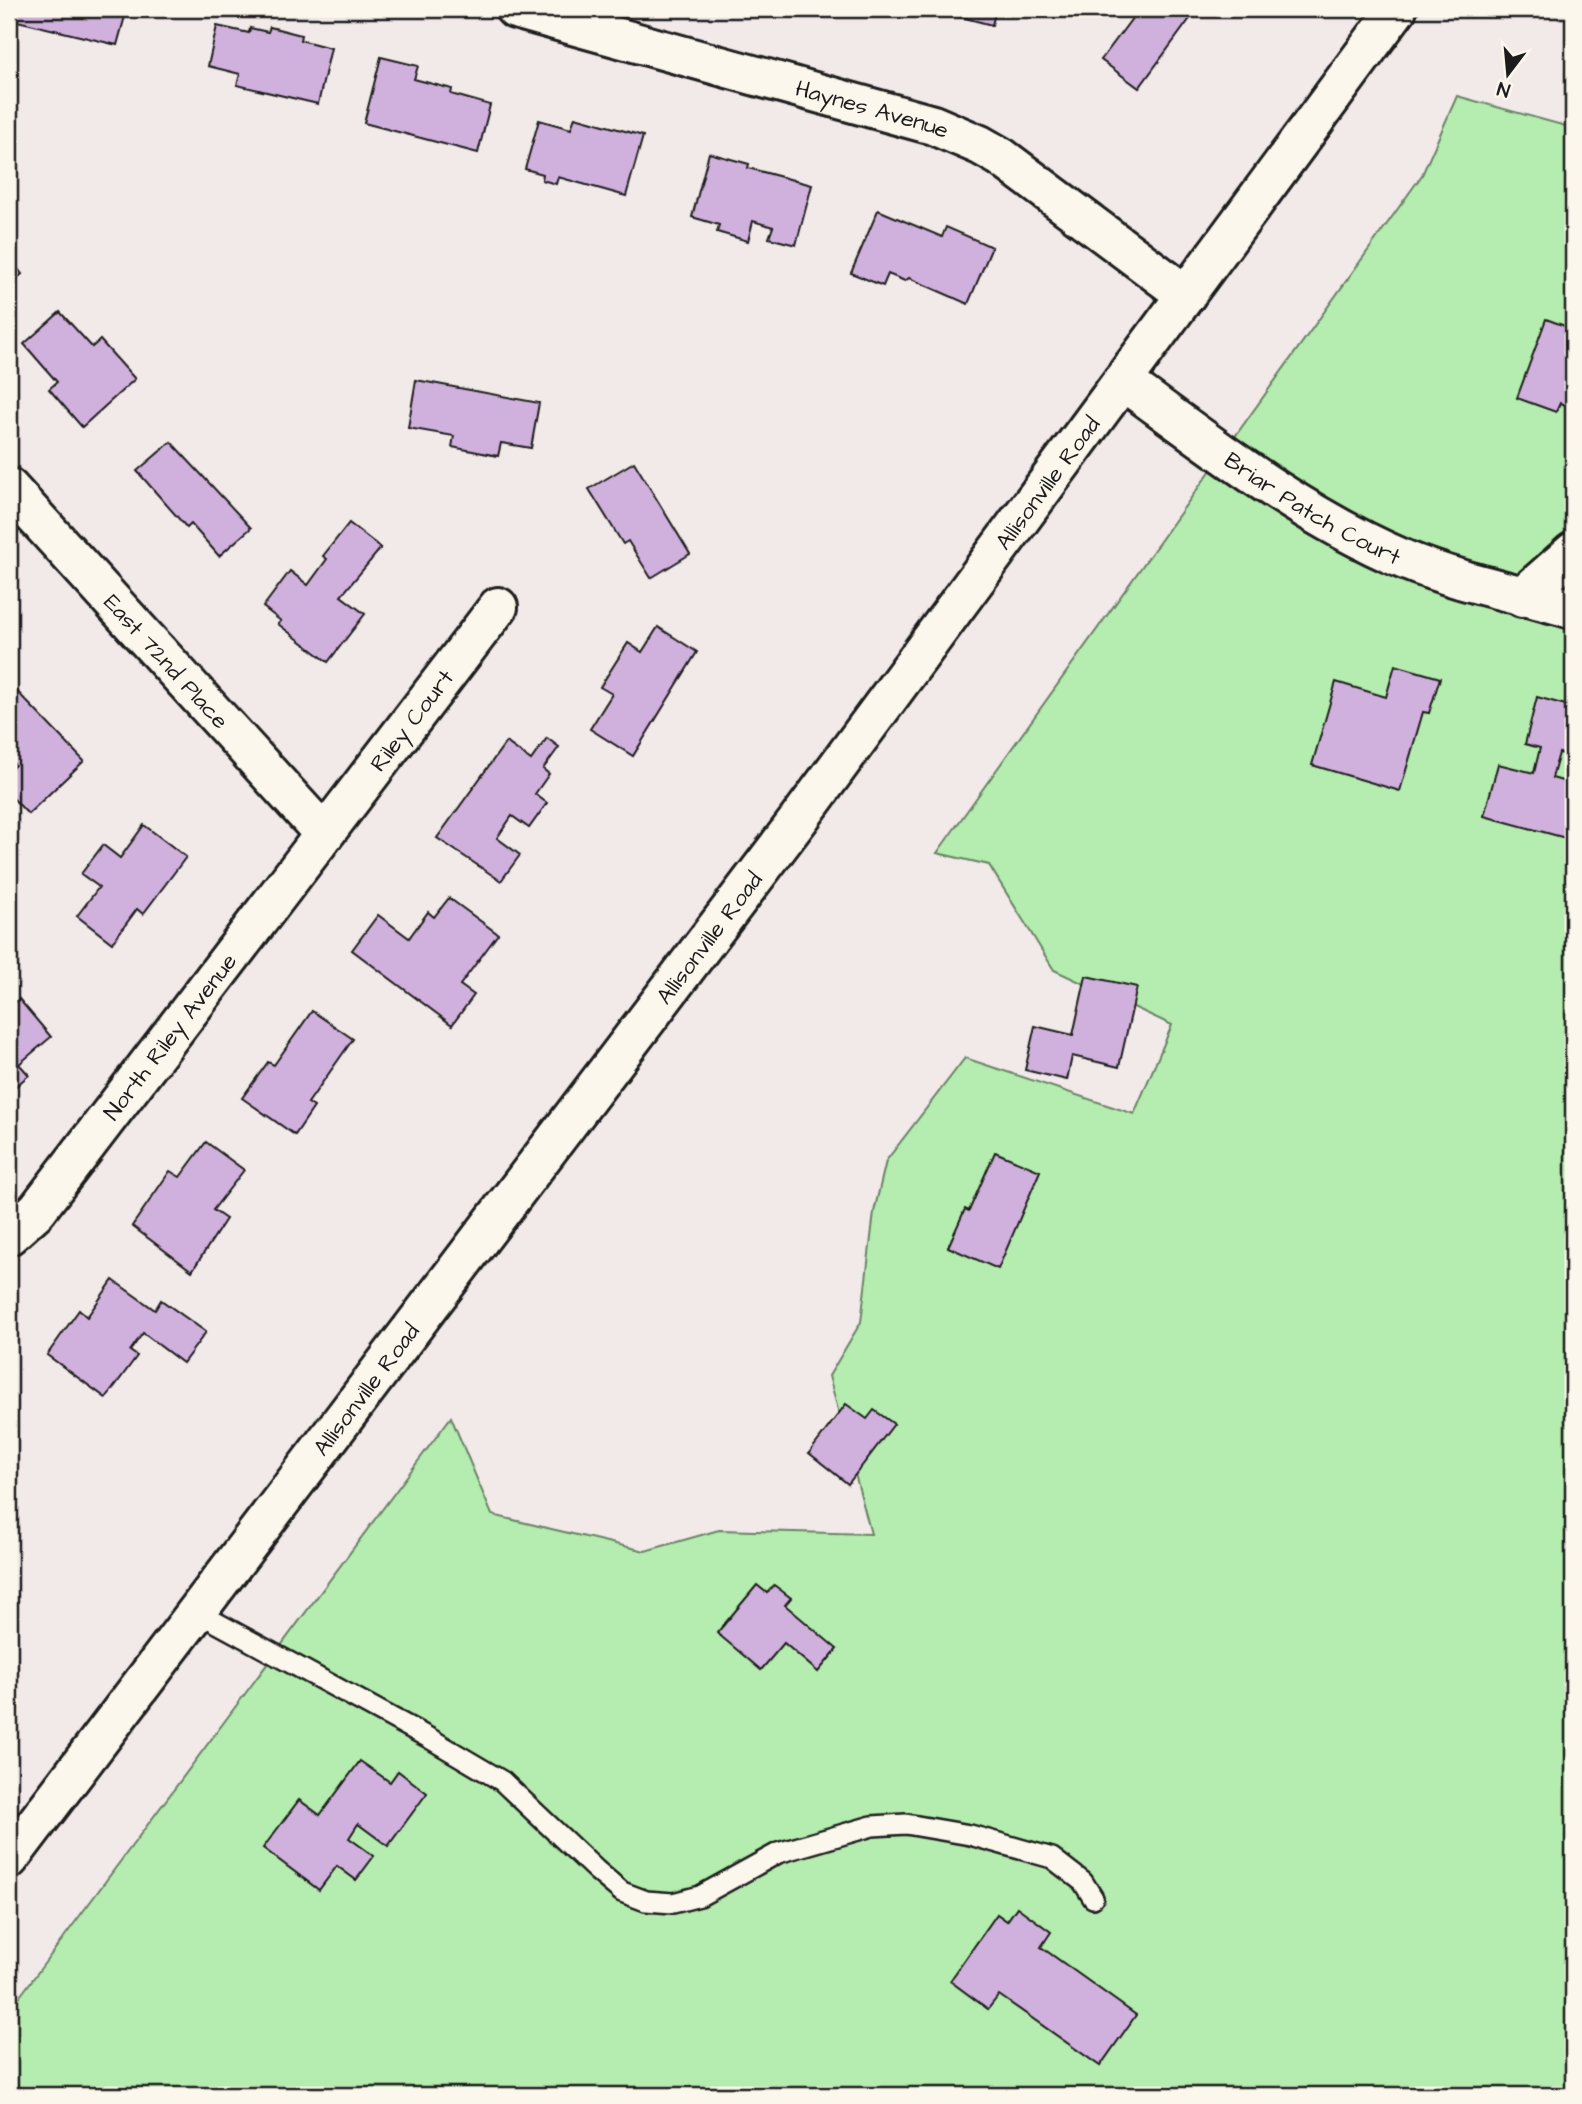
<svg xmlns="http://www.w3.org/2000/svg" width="1582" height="2104" font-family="'Architects Daughter',sans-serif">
  <rect width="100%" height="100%" fill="#f2e9e9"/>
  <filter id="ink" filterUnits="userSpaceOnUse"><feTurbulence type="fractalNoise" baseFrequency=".0143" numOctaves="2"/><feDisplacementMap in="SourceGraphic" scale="14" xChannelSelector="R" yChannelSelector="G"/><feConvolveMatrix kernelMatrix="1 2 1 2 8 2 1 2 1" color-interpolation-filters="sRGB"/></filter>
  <g filter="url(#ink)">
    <polygon fill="#b5ecaf" stroke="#688466" stroke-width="2" points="1457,96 1573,128 1573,2095 9,2095 9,2011 451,1417 492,1515 645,1551 719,1530 871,1534 829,1376 861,1322 874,1212 886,1161 965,1058 1134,1114 1172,1025 1054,970 989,865 937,853 1422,175"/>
    <g fill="#d0b1dd" stroke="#1c1c1c" stroke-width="2">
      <polygon points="9,9 127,9 117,45 9,19"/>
      <polygon points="930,9 996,9 992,25"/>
      <polygon points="1139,9 1197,9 1139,88 1101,60"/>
      <polygon points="217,26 249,33 250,28 268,32 270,27 301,35 300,40 331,48 318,104 237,85 240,74 208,66"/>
      <polygon points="381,57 418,66 414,79 452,89 451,94 490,105 478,153 364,123"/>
      <polygon points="575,117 643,136 626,196 558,177 556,184 542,180 543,174 525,169 539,120 571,129"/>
      <polygon points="709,153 749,164 748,168 812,185 796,245 769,238 773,227 753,221 748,241 717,232 719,225 692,217"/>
      <polygon points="878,210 942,237 946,227 992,247 968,304 909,278 905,281 888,274 883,286 851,273"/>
      <polygon points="9,257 22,274 9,285"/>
      <polygon points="60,312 92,347 100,340 135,379 82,427 49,389 57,382 24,344"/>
      <polygon points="1546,319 1573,329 1573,408 1560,403 1556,412 1517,398"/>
      <polygon points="416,380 539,403 531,448 501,443 498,456 452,447 454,436 408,428"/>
      <polygon points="171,442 251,528 219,556 191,524 187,528 137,471"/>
      <polygon points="634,462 690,554 651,578 628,541 623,544 589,489"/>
      <polygon points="349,523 381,548 341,596 365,614 328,662 278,624 281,621 263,607 290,571 308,585 327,559 323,556"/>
      <polygon points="658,627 697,652 633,756 590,729 612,694 600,687 628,643 642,652"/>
      <polygon points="1395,665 1440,678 1429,713 1423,712 1400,791 1312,765 1336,682 1386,697"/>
      <polygon points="9,683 84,761 28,814 9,794 9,771 15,765 9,759"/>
      <polygon points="1537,697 1573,707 1573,756 1559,753 1552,778 1573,784 1573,840 1484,816 1498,764 1534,773 1540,748 1525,744"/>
      <polygon points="547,738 559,747 543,769 549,774 535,794 547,803 529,828 512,816 497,838 520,855 501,881 437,838 506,742 531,760"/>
      <polygon points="144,825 186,857 143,914 137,909 112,943 77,916 99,887 81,874 103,845 120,858"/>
      <polygon points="449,898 498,934 460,985 474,995 452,1025 352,950 378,915 409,938 428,912 434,917"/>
      <polygon points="1086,976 1137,987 1119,1067 1072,1056 1067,1080 1025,1070 1035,1026 1073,1035"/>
      <polygon points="19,999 51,1037 19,1064 29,1075 9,1092 9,1008"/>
      <polygon points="312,1011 353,1039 308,1103 314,1107 295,1135 242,1098 268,1062 274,1065"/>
      <polygon points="206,1142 244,1170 213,1210 226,1219 192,1271 132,1226 170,1171 180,1177"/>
      <polygon points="995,1152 1040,1171 998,1269 948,1247 965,1209 969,1211"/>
      <polygon points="113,1280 155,1310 161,1300 206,1332 183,1363 143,1333 130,1351 137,1356 106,1398 47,1355 79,1310 87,1317"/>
      <polygon points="846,1404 867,1419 874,1410 894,1424 848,1484 809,1453"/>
      <polygon points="757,1585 767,1593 774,1585 791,1598 785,1605 837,1649 818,1672 784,1643 761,1670 717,1633"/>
      <polygon points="360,1761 390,1782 398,1771 427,1793 388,1846 358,1824 349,1838 374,1856 356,1880 337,1866 319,1890 263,1848 299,1800 320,1815"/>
      <polygon points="1017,1907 1051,1932 1041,1947 1136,2015 1100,2066 999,1995 988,2009 950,1981 997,1914 1007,1921"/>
    </g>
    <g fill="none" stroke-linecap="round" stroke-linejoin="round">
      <defs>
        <polyline id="lane" points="197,1612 429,1738 502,1781 596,1870 622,1892 646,1901 673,1903 700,1896 778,1853 872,1826 906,1824 970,1835 1052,1858 1083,1882 1093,1898"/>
        <g id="street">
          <path id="s1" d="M515,9l418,116 47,20 21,12 185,138"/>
          <path id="s2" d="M1123,381c91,66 178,135 282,179 54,22 112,33 168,49"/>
          <path id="s3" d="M9,488l315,346"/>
          <polyline points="1522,597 1573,552"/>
          <path id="s4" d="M9,1235l28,-25 461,-603"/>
        </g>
        <g id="secondary">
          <path id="s5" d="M9,1859l790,-1040 598,-810"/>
        </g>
      </defs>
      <use href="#lane" stroke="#1c1c1c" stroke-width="24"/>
      <use href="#street" stroke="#1c1c1c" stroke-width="44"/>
      <use href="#secondary" stroke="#1c1c1c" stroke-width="44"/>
      <use href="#lane" stroke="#fbf7ec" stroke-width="19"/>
      <use href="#street" stroke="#fbf7ec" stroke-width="38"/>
      <use href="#secondary" stroke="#fbf7ec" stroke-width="38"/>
    </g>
  </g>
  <g text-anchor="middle" stroke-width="6" stroke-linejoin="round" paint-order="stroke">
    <g font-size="23" fill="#1c1c1c" stroke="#fbf7ec">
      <text dy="8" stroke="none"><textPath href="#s1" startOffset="371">Haynes Avenue</textPath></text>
      <text dy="8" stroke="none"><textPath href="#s5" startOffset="1724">Allisonville Road</textPath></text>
      <text dy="8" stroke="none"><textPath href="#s2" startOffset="229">Briar Patch Court</textPath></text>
      <text dy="8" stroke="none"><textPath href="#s3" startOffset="234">East 72nd Place</textPath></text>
      <text dy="8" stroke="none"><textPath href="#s4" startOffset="654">Riley Court</textPath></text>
      <text dy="8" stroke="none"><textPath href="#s5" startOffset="1157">Allisonville Road</textPath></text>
      <text dy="8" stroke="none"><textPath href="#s4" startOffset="256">North Riley Avenue</textPath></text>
      <text dy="8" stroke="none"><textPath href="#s5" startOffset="590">Allisonville Road</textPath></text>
    </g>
  </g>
  <rect width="1582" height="2104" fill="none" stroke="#fbf7ec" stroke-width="35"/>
  <rect x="18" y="18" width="1547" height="2069" fill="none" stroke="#1c1c1c" stroke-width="2.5" filter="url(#ink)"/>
  <g transform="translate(1508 74) rotate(196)" stroke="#fbf7ec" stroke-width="5" paint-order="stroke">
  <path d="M0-5L12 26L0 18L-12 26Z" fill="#1c1c1c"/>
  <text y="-10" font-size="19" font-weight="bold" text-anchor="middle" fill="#1c1c1c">N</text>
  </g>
</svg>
